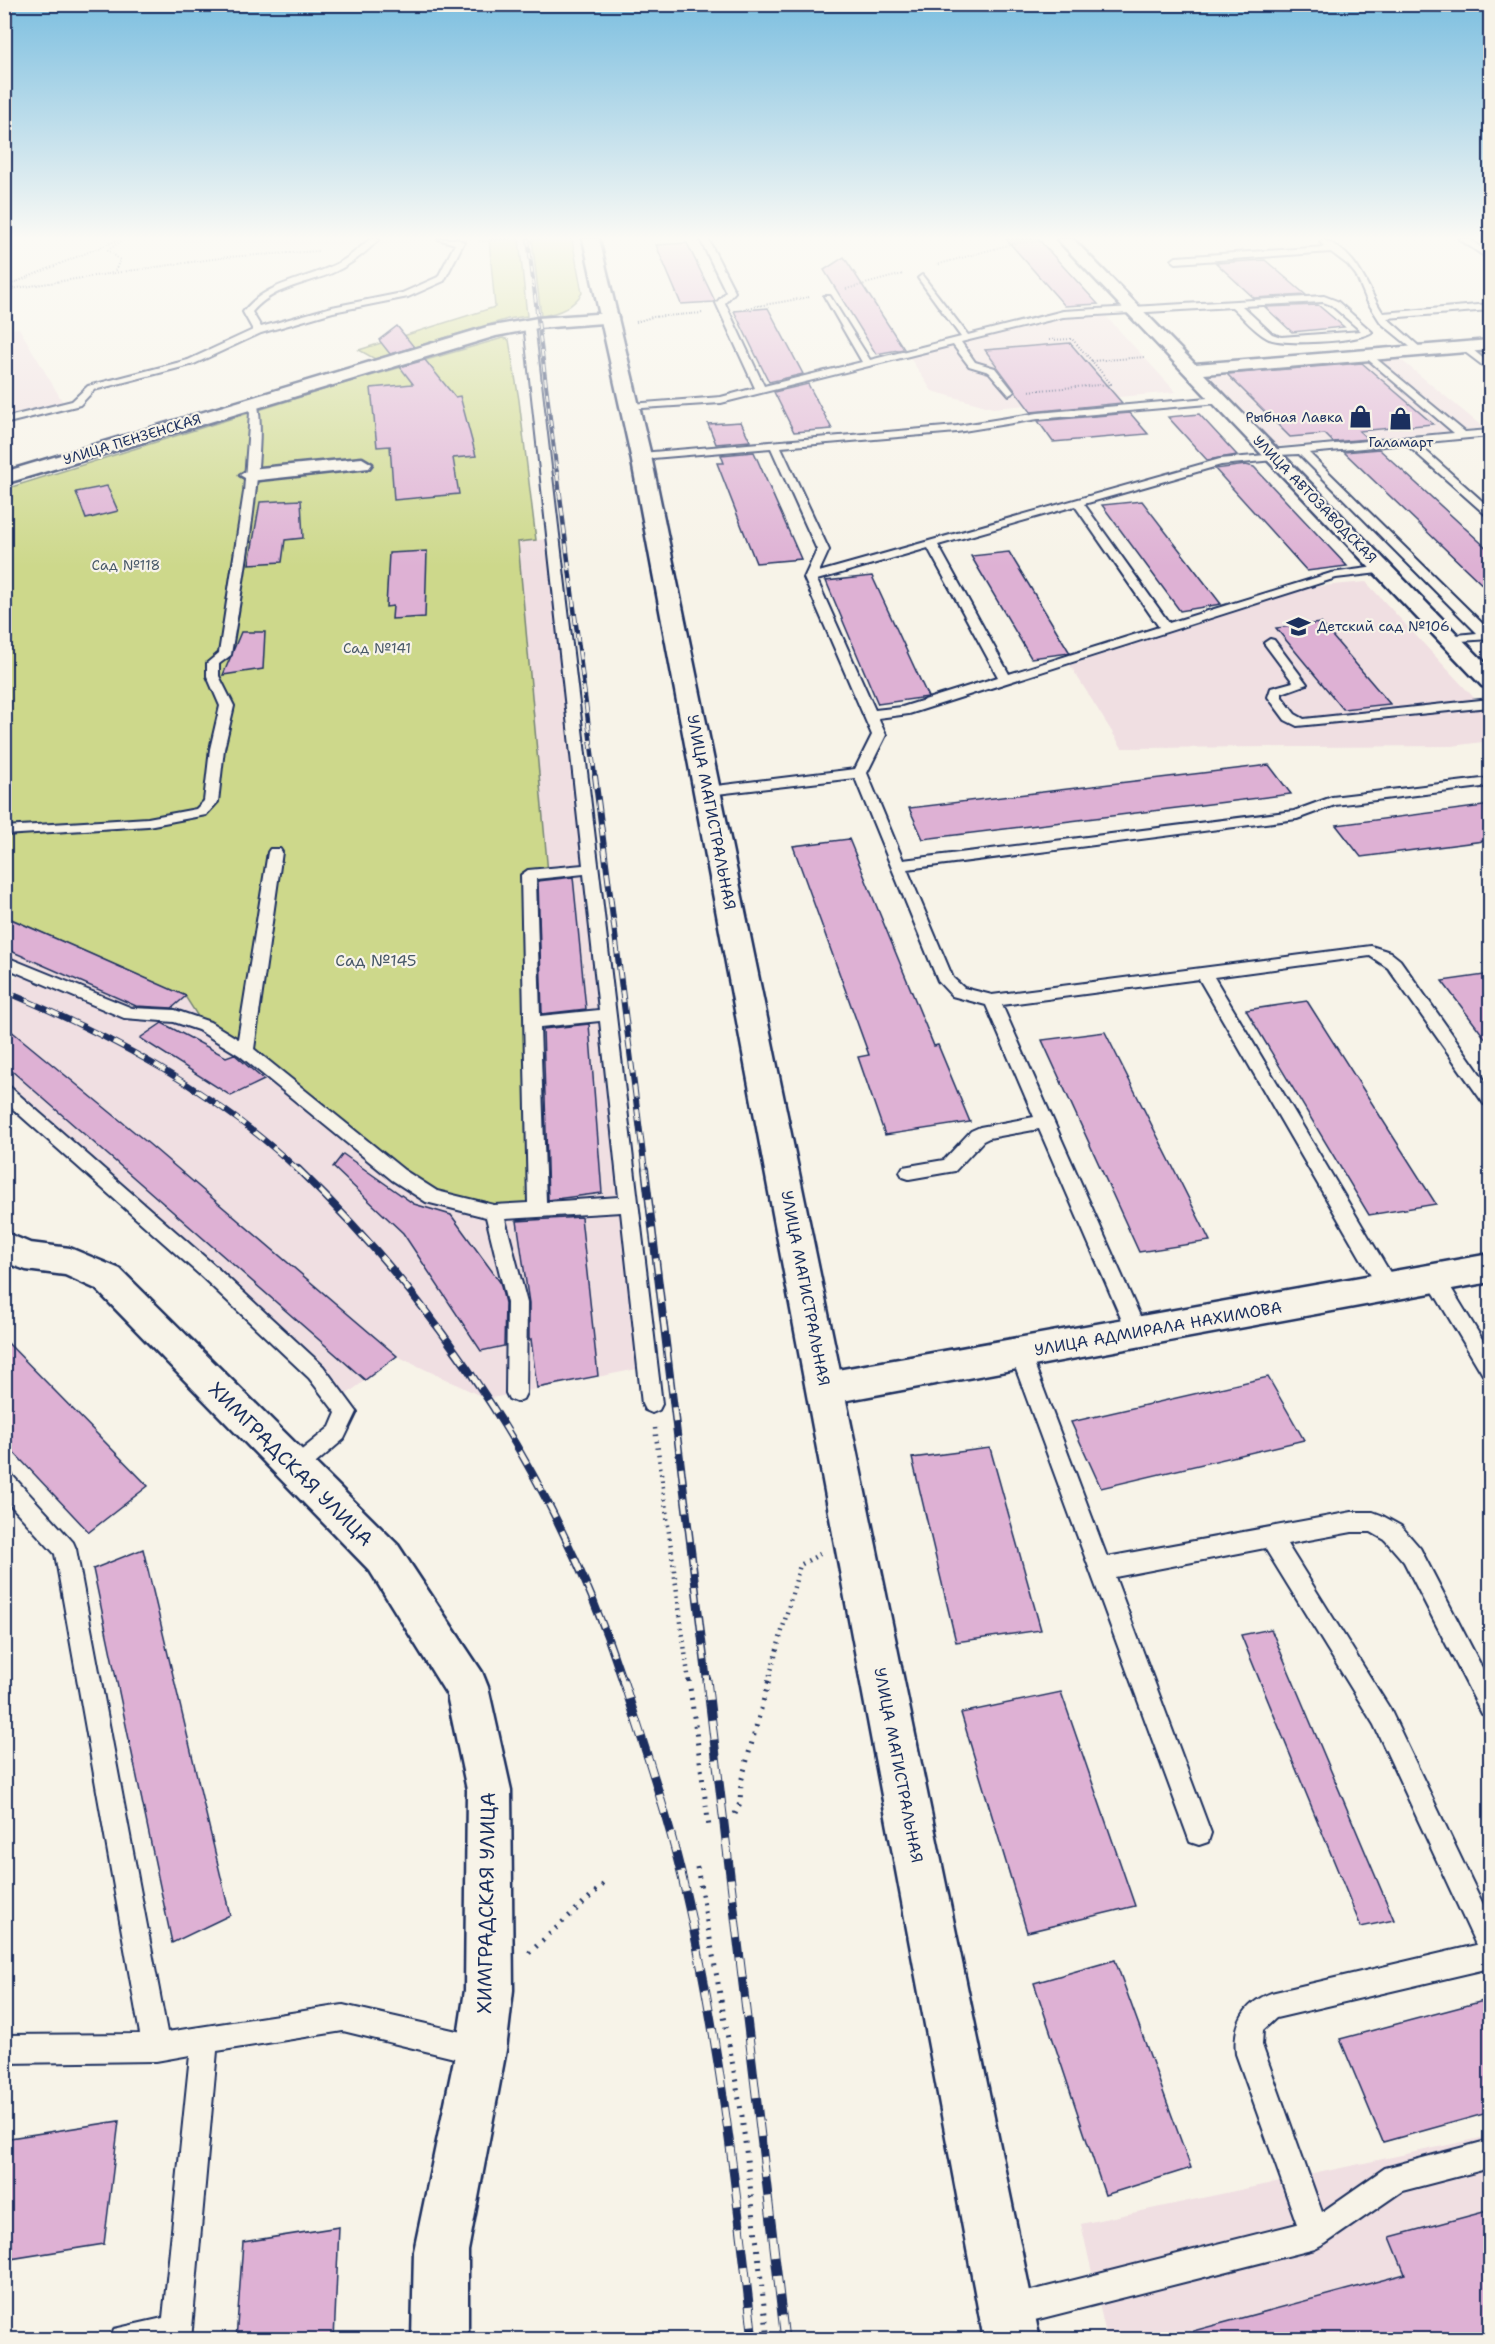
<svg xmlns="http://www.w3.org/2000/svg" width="1495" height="2344" font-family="'Shantell Sans',sans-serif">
  <rect width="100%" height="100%" fill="#f7f3e8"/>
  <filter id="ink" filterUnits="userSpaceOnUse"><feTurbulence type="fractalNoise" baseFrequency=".0167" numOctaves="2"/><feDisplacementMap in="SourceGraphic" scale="12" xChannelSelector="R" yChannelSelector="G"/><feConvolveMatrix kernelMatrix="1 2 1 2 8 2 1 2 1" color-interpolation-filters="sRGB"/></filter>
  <g filter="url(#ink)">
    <g fill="#f0dfe2">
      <polygon points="57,239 444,239 374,246"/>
      <polygon points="1105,315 1176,392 993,408 932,391 908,355 1054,319"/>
      <polygon points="19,328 64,404 5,425 4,330"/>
      <polygon points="1400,359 1484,428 1270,447 1202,376"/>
      <polygon points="554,539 647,1367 487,1399 397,1356 338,1401 5,1090 5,984 23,971 5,964 5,916 186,996 204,1026 528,875 547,873 518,541"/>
      <polygon points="1366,582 1490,715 1490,741 1452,746 1122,748 1070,665 1312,587"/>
      <polygon points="1490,2136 1490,2339 1107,2339 1081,2224"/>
    </g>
    <g fill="#cdd88b" stroke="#748474" stroke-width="1.5">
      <polygon points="489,239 519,239 527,316 508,319 375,359 359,350 495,307"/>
      <path d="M532,239h40l10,54c-9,14 -25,21 -41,23z"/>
      <polygon points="503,338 509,340 519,400 536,540 518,542 548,873 529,875 537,1210 494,1212 432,1197 204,1026 185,996 5,916 5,489 339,385"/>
    </g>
    <g fill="#deb1d4" stroke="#1b2f5e" stroke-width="1.5">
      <polygon points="1006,239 1038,239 1098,304 1065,306"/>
      <polygon points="687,243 715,301 714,302 681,304 656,245"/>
      <polygon points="844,257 904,349 876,354 824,270"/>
      <polygon points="1265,260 1306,295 1254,298 1216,263"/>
      <polygon points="1318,305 1344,327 1292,332 1265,307"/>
      <polygon points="768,308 803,374 769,382 734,311"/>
      <polygon points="397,326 414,347 390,354 379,340"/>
      <polygon points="1070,343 1122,403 1031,412 985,350"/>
      <polygon points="425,360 455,397 460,396 476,456 453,458 459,494 394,500 390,446 377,447 371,388 413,384 400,367"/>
      <polygon points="1362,363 1433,424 1359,431 1368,439 1333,442 1325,434 1290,437 1227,374"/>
      <polygon points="808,384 832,429 794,432 774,392"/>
      <polygon points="1130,413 1148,434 1053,442 1038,421"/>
      <polygon points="1199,414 1237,455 1207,460 1168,417"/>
      <polygon points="741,422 750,441 716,444 708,424"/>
      <polygon points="1379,449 1491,552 1491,593 1344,452"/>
      <polygon points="754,452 801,559 756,563 717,463 724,463 721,455"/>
      <polygon points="1246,465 1254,467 1347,566 1307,571 1215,469"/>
      <polygon points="107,486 118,511 86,519 76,492"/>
      <polygon points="301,500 303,538 285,540 282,562 249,564 260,502"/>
      <polygon points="1142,501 1221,604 1180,611 1102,505"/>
      <polygon points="427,551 425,617 392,619 393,606 386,607 389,553"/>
      <polygon points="1009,552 1070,653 1031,658 971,556"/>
      <polygon points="872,576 928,697 878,704 826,581"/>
      <polygon points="1321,623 1390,704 1343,709 1276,628"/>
      <polygon points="241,632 265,632 263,669 223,675"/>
      <polygon points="1269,765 1291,794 923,839 909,808"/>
      <polygon points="1491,805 1491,840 1361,857 1336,825"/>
      <polygon points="849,839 934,1046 938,1045 970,1122 885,1135 858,1057 869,1055 793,846"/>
      <polygon points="573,877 586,1009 542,1014 538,881"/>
      <polygon points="4,916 75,947 186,996 172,1008 136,1006 4,948"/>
      <polygon points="1491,974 1491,1046 1442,981"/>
      <polygon points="1307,1001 1436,1204 1369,1215 1246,1010"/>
      <polygon points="162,1023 226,1057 234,1054 264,1080 231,1096 140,1038"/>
      <polygon points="589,1024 602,1193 548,1200 543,1029"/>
      <polygon points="4,1025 149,1144 397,1356 365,1380 4,1064"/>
      <polygon points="1105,1032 1210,1241 1139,1252 1042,1040"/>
      <polygon points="343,1154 414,1204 451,1215 500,1282 505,1303 504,1346 481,1351 403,1233 333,1167"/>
      <polygon points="581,1217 598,1376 537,1388 531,1339 529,1340 529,1303 517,1221"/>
      <polygon points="4,1339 148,1486 89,1532 4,1442"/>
      <polygon points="1268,1377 1304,1440 1101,1488 1071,1422"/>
      <polygon points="990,1448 1041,1630 956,1642 912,1458"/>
      <polygon points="143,1549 230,1915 172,1943 93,1569"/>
      <polygon points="1271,1629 1394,1920 1361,1927 1241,1635"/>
      <polygon points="1061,1692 1135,1906 1027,1932 961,1713"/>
      <polygon points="1115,1960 1191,2168 1105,2195 1034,1983"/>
      <polygon points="1491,1999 1491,2112 1383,2142 1340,2039"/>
      <polygon points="119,2121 104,2244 4,2260 4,2139"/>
      <polygon points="1491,2210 1491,2331 1461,2340 1194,2340 1193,2331 1405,2274 1390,2237"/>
      <polygon points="339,2227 334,2340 236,2340 243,2242"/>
    </g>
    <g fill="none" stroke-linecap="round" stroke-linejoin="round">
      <defs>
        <g id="service">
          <path d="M370,239h9c-14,15 -30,27 -49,35 -28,11 -58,14 -78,38l9,15 71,-20 70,-14 36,-16 17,-33 -17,-5h19l7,3 -20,39 -36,16 -75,15 -72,21 -67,31 -100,26 -14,15 -76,19v-6l68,-17 16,-15 100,-26 65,-30 -10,-18c22,-29 58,-31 89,-46 15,-6 26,-17 38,-27z"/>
          <path d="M700,239h8l27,53 -10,11 39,83 98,-24 -38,-66h6l40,64 91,-23 -43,-59 4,-3 46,60 95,-24 261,-15 13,5 35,31c-13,10 -91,14 -105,6 -13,-7 -24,-21 -35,-31l-169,10 -102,25 14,20 20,6 19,24 -5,3 -20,-23 -20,-6 -16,-21 -232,58 -94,6v-4l4,-1 90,-7 34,-9 -39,-85 10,-11zM1323,302l8,3 30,26 -80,6 -9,-3 -30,-28z"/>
          <polygon points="1459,239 1469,239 1490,254 1490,260"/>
          <path d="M1324,240c35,14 41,45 59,73l107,-9v6l-103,8 35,31 2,2 -5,3 -38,-31 -14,-22 -11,-26 -8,-10 -17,-13 -155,11 -4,-3 4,-3 149,-10 -5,-5z"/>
          <path d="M529,321l5,3 128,1080 -3,6 -7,3 -7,-3 -3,-6 -21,-192 -116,7 22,84 -1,90 -3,6 -7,3 -7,-3 -3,-6 1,-90 -21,-86 -60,-15 -34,-22 -153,-125 -41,-25 -24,-8 -50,-4 -120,-51v-11l128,52 43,2 35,12 28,17 30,-187 2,-3h10l2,3 -28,197 150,121 33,21 57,14 34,-2 -7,-328 7,-5 55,-5 -59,-541zM584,874l15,136 -59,6 -4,-137zM600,1021l19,176 -73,5 -6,-175z"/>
          <polygon points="1461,345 1467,345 1490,364 1490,371 1461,349"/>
          <path d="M1368,352l97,80 25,-2v6l-73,7 73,65v8l-4,-1 -80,-71 -97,9 181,178v8l-44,3v-6l31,-3 -178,-179 -21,1v4l-4,1 -53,5 -137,39 85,119 162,-50 52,-7 6,4 -2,2 -51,6 -427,136 -31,4 8,17 -19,38 36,87 391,-49 38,-14 158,-19v8l-155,19 -38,14 -390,50 46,109 11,10 28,7 379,-49 19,6 10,8 90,128v18l-6,-2 -96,-136 -18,-12 -156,21 181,304 3,6 -3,6 -7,2 -7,-2 -182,-314 -197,26 145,327 -3,6 -7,2 -7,-2 -3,-6 -88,-203 -50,9 -6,3 -28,30 -46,8 -6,-2 -3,-5 3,-5 41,-7 27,-29 9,-4 54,-10 -48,-112 -34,-9 -14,-15 -83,-203 -147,17 -7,-4 7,-4 147,-18 17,-34 -68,-157 13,-28 -46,-102 -130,11 -5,-3 5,-3 316,-27 81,-13 181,-16 5,3 -5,3 -181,16 -81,13 -176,15 48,103 -10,22 401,-113 46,-4v-4l4,-1 184,-17 -89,-76v-4zM1075,506l84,121 -150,47 -71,-129zM928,548l70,129 -96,30 -27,3 -58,-130z"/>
          <path d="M248,400h8c15,30 -18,211 -25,255l-12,9v12l15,30 -10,43 -6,53 -12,13 -58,11 -144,9v-8l144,-9 48,-9 8,-8 6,-52 10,-43 -13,-30v-13l12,-10 25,-161 6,-79z"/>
          <polygon points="1270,639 1274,640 1307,684 1282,693 1282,697 1295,714 1304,719 1490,699 1490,707 1297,726 1285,720 1268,697 1271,688 1293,682 1264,643"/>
          <polygon points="4,1085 10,1087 215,1266 323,1366 357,1412 344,1439 302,1475 295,1477 288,1475 284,1468 288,1461 330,1427 336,1413 309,1378 201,1276 4,1101"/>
          <polygon points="1435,1270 1442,1273 1490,1352 1490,1377 1483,1375 1428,1283 1425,1278 1428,1273"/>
          <path d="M1020,1345l7,2 3,6 77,204 245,-45h21l8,3 20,11 19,22 70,135v35l-8,-4 -78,-152 -19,-22 -14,-8h-19l-65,12 103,165 100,210v49l-214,50 -13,12 -1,15 60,167 63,-44 105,-28v28l-88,23 -77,53 -10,5 -304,77 -11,-4 -4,-11 4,-11 11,-4 286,-72 -61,-170c-3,-30 7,-50 35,-61l205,-48 -102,-220 -109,-177 -150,29 96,256 -3,9 -9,3 -9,-3 -180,-489 3,-6z"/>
          <polygon points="4,1473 12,1475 73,1542 76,1549 167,2032 343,2005 479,2036 489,2040 493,2050 489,2060 479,2064 343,2031 217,2051 191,2340 110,2340 114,2329 163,2318 190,2055 156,2061 4,2063 4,2035 140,2034 55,1554 4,1498"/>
        </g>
        <g id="minor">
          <polygon points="1057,239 1073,239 1195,364 1490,340 1490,350 1204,374 1490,668 1490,688 1482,686"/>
          <polygon points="610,313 618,318 616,322 538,328 496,336 4,484 4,472 487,327 538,318"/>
          <polygon points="362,458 372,464 369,468 250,481 240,475 250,469"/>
          <polygon points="4,1232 30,1243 70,1248 120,1269 398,1545 482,1672 488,1687 511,1790 513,1990 506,2050 468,2251 468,2340 412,2340 414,2251 456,2050 465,1990 467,1790 447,1695 370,1571 96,1289 65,1275 26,1270 4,1262"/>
          <polygon points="1490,1254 1490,1282 826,1404 813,1399 807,1388 813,1377 826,1372"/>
        </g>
        <polygon id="secondary" points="583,239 599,239 651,456 1040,2340 984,2340 631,456"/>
      </defs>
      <use href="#service" stroke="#1b2f5e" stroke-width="4"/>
      <use href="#minor" stroke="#1b2f5e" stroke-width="5"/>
      <use href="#secondary" stroke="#1b2f5e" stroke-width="5"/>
      <g stroke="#1b2f5e" stroke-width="2" stroke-dasharray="1 2" stroke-linecap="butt">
        <polyline points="479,241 511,239"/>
        <polyline points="936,265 1015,243 1043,241"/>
        <polyline points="114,273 227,257 319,251"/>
        <polyline points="4,287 120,239"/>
        <polyline points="846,289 903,274"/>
        <polyline points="4,290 114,273 120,260 108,250 124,239"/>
        <polyline points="746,308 810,297"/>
        <polyline points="636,322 652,317 703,313"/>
        <polyline points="1049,340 1072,339 1092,361"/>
        <polyline points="1027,391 1111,384 1092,361 1145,357"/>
      </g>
      <g stroke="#1b2f5e" stroke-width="4.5" stroke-dasharray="1.5 5" stroke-linecap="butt">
        <polyline points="655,1428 689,1682"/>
        <polyline points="768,1682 800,1565 820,1554"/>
      </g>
      <g stroke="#1b2f5e" stroke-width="5" stroke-dasharray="2 7" stroke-linecap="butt">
        <polyline points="689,1680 709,1827"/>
        <polyline points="735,1814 740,1803 741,1782 769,1680"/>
        <polyline points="697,1867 742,2116 768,2340"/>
        <polyline points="529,1953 606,1882"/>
      </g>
      <use href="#service" fill="#f7f3e8" fill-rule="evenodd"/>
      <use href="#minor" fill="#f7f3e8" fill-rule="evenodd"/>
      <use href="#secondary" fill="#f7f3e8" fill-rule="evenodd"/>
      <defs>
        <polyline id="rail-far4" points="528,239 557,474"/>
        <polyline id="rail-far3" points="557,472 595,777"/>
        <g id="rail-far2">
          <polyline points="595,776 645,1171"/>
          <path d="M4,991c106,44 211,100 295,180"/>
        </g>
        <g id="rail-far1">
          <path d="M298,1169c147,141 262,319 325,513"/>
          <polyline points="645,1169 707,1682"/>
        </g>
        <g id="rail">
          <path d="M623,1680c21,65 43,131 59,197 36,152 54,308 71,463"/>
          <polyline points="707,1680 785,2340"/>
        </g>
      </defs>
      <use href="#rail-far4" stroke="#1b2f5e" stroke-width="4"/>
      <use href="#rail-far3" stroke="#1b2f5e" stroke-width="4.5"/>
      <use href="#rail-far2" stroke="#1b2f5e" stroke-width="6"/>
      <use href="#rail-far1" stroke="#1b2f5e" stroke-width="8"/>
      <use href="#rail" stroke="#1b2f5e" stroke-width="9"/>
      <use href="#rail-far4" stroke="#f7f3e8" stroke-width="2" stroke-dasharray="7" stroke-linecap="butt"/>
      <use href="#rail-far3" stroke="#f7f3e8" stroke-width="3" stroke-dasharray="9" stroke-linecap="butt"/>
      <use href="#rail-far2" stroke="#f7f3e8" stroke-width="4" stroke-dasharray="12" stroke-linecap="butt"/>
      <use href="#rail-far1" stroke="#f7f3e8" stroke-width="5" stroke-dasharray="15" stroke-linecap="butt"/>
      <use href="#rail" stroke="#f7f3e8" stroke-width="7" stroke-dasharray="20" stroke-linecap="butt"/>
    </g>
  </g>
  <linearGradient id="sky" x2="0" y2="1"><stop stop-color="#7dbfe0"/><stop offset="0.42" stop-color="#fbfaf5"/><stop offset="1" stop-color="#fbfaf5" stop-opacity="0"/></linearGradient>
  <rect width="1495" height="567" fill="url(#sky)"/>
  <defs>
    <symbol id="shop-bare" viewBox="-9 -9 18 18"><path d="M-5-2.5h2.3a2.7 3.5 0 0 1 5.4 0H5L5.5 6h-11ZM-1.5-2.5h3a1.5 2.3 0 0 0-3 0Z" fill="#1b2f5e" stroke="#f7f3e8" stroke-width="2.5" paint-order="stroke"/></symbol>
    <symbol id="school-bare" viewBox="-9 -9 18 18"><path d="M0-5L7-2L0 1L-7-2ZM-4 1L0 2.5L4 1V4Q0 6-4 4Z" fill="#1b2f5e" stroke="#f7f3e8" stroke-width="2.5" paint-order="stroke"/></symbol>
  </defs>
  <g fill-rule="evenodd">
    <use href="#shop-bare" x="1344" y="400" width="33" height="33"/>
    <use href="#shop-bare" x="1384" y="402" width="33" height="33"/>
    <use href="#school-bare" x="1282" y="610" width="33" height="33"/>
  </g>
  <g text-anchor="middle" stroke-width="4.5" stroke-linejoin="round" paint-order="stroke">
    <g font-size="14" fill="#1b2f5e" stroke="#f7f3e8" text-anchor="end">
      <text x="1343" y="422">Рыбная Лавка</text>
      <text x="1401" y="447" text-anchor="middle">Галамарт</text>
      <text x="1317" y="631" text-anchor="start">Детский сад №106</text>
    </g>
    <g font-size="14" fill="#1b2f5e" stroke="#f7f3e8">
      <text transform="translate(132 439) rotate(-17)" y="5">УЛИЦА ПЕНЗЕНСКАЯ</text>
      <text transform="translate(1315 499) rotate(46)" y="5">УЛИЦА АВТОЗАВОДСКАЯ</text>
    </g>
    <g font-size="14" fill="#485969" stroke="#f7f3e8">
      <text x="126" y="570">Сад №118</text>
      <text x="377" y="653">Сад №141</text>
    </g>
    <g font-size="16" fill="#1b2f5e" stroke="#f7f3e8">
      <text transform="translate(712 812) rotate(79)" y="6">УЛИЦА МАГИСТРАЛЬНАЯ</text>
      <text transform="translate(806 1288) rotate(79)" y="6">УЛИЦА МАГИСТРАЛЬНАЯ</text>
      <text transform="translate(1158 1328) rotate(-10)" y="6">УЛИЦА АДМИРАЛА НАХИМОВА</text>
      <text transform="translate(899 1765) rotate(79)" y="6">УЛИЦА МАГИСТРАЛЬНАЯ</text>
    </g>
    <g font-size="16" fill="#485969" stroke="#f7f3e8">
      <text x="376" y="966">Сад №145</text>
    </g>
    <g font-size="20" fill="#1b2f5e" stroke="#f7f3e8">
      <text transform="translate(291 1464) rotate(45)" y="7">ХИМГРАДСКАЯ УЛИЦА</text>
      <text transform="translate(486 1903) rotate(-89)" y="7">ХИМГРАДСКАЯ УЛИЦА</text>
    </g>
  </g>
  <rect width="1495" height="2344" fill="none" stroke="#f7f3e8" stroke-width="24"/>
  <rect x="12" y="12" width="1471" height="2320" fill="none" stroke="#1b2f5e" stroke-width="2" filter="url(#ink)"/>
</svg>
